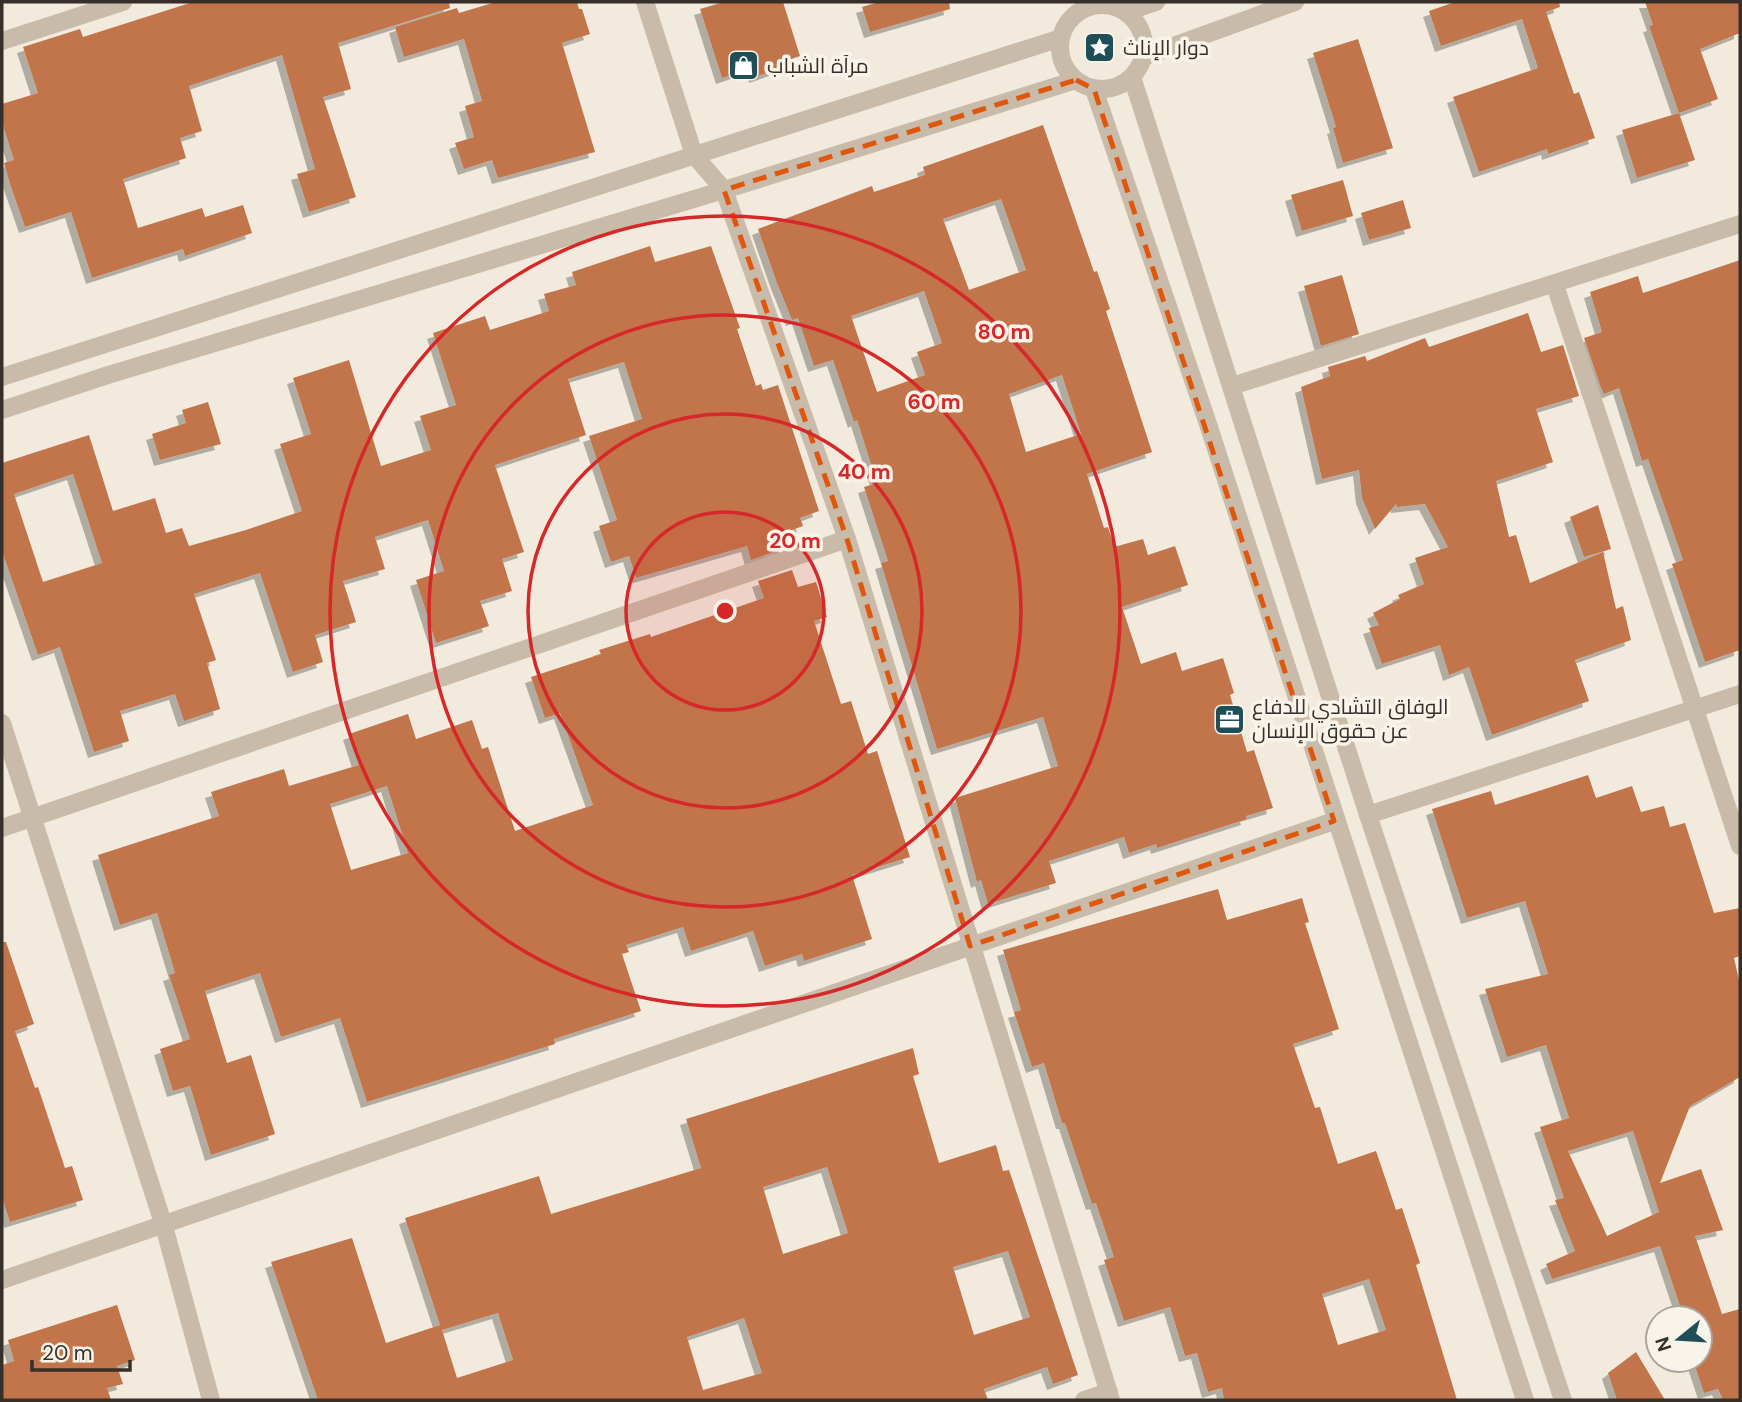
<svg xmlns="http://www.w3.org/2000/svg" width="1742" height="1402" font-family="'DM Sans',Cairo,sans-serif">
  <defs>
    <filter id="shadow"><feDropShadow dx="-6" dy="6" stdDeviation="0" flood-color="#0004"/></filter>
  </defs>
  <rect width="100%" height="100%" fill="#f2eadd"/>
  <g fill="#c2744b" fill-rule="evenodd" filter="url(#shadow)">
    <polygon points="193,2 449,2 450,8 338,43 351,89 323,97 356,197 309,212 297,174 315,169 282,55 189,86 202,131 180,138 186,158 123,179 138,228 202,208 205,217 243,205 252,233 185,256 183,249 92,278 71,212 25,227 10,184 4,163 14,160 2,122 2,104 38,93 23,47 80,29 83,37"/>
    <polygon points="496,2 577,2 579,9 582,9 590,34 562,43 595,152 498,178 492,160 464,169 455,143 474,137 465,106 482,101 464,39 404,57 395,27 457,8 459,13"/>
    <polygon points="724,2 783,2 800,56 777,64 778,69 755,77 752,68 722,78 700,9"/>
    <polygon points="879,2 949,2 950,9 870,32 862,7"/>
    <polygon points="1455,2 1559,2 1560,7 1546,12 1574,94 1579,92 1595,138 1548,154 1547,149 1479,172 1453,97 1538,68 1522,19 1441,46 1429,11"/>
    <polygon points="1645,2 1740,2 1740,33 1700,49 1718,99 1679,113 1649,26 1653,25"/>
    <polygon points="1358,39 1393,148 1343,163 1333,128 1336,127 1313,53"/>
    <polygon points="1679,113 1695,160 1637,178 1622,130"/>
    <path d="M1043,125l51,147 3,-1 13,38 -4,2 46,141 -65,22 17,54 4,-1 6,20 29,-8 5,16 27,-9 13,39 -66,22 19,57 35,-12 6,19 41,-13 11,35 -4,2 17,57 7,-2 19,58 -27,8 1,3 -90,29 -1,-4 -27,9 -5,-16 -75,24 7,22 -68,21 -7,-24 -4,2 -22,-84 103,-32 -15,-49 -106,32 -56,-186 7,-2 -24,-74 13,-4 -20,-63 -3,2 -21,-62 -19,6 -16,-48 -6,2 -15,-37 -19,-54 114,-43 2,6 51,-17 -2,-8zM1001,199l25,71 -57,20 -26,-71zM924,291l18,52 -25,9 8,23 -48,17 -26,-76zM1062,375l19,59 -55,18 -17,-58z"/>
    <polygon points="1343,180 1353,216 1302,231 1291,195"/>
    <polygon points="1403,200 1411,228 1369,240 1361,213"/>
    <path d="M650,246l5,16 56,-16 29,82 -3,1 19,57 5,-2 2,6 15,-5 41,126 -19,7 3,8 -22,8 4,14 -34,12 -4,-14 -111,32 -7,-22 -18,6 -12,-36 18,-6 -28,-84 53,-17 -18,-57 -56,17 18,56 -91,30 29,87 -22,7 10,32 -32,10 9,25 -53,17 -20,-63 28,-9 -16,-51 -53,17 10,32 -42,12 13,41 -41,13 8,27 -30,10 -33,-99 -66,21 22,66 -9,3 13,46 -36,12 -9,-27 -55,17 9,30 -35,11 -34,-105 -22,8 -36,-104v-88l87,-28 24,76 42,-13 11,35 16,-5 7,18 57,-16 56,-19 -22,-67 31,-10 -18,-56 56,-18 32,106 50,-16 -11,-34 36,-11 -23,-72 52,-17 5,14 59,-19 -5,-17 32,-9 -4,-13zM73,474l29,89 -59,19 -29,-88z"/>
    <polygon points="1740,260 1740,650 1705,662 1672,564 1683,560 1648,459 1642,461 1619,388 1604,394 1601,388 1584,338 1602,332 1590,292 1638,276 1643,293"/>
    <polygon points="1342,275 1359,334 1321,346 1304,286"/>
    <polygon points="1528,313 1541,352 1563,345 1579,396 1536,409 1553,462 1496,481 1509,537 1516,535 1530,583 1603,552 1616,609 1623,606 1631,640 1575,660 1589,701 1492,735 1469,667 1449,675 1440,645 1382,664 1369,628 1379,625 1373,613 1400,599 1398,595 1424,584 1415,558 1448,547 1425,504 1397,507 1396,504 1375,529 1362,498 1359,470 1322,479 1301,387 1330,376 1328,367 1365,356 1367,361 1425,338 1429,347"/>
    <polygon points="208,402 221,444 160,460 152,434 186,423 182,410"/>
    <polygon points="1598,505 1611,549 1584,557 1570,517"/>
    <path d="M792,570l6,17 18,-5 11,35 -13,4 27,83 10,-3 17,53 9,-3 33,106 -58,18 20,64 -68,22 -2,-7 -37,12 -12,-35 -62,20 -8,-24 -57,18 3,7 -7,2 19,57 -87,28 1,5 -188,58 -27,-84 -59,19 -21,-64 -55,18 22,72 24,-8 24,79 -64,21 -21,-69 -17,5 -13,-42 30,-10 -21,-64 6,-2 -18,-60 -37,12 -22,-70 121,-39 -8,-24 73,-23 5,17 70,-21 -10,-31 59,-20 8,25 56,-19 10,29 6,-2 27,84 78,-26 -33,-92 -15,5 -14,-41 70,-23 -2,-4 51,-16 1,3 113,-39 -6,-17zM387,786l21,67 -57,17 -21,-66z"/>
    <path d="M1588,775l8,23 36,-12 9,26 23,-6 6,21 15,-4 29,90 26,-5v48l-6,2 6,27v92l-50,29 -30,77 41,-14 22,61 -28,6 27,78 18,-5v91h-17l-5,-11 -14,4 -11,-33h7v-42h-16l-24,-72 -108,33 -6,-15 29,-13 -20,-51 9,-2 -24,-71 29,-9 -23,-73 -39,12 -22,-68 63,-15 -23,-73 -58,17 -35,-109 59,-18 4,14zM1633,1131l26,81 -52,24 -39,-85z"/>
    <path d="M1218,889l9,31 75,-22 7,24 -4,1 34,106 -46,15 22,64 5,-1 18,57 38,-13 20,59 6,-2 18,55 -4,2 41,135h-233l-2,-12 -14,4 -11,-39 -12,3 -15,-49 -46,14 -20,-61 10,-3 -18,-54 -4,1 -27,-81h-3l-18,-60 -12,4 -18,-55 7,-2 -18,-60zM1369,1279l17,51 -48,15 -16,-51z"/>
    <polygon points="2,942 6,942 34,1024 15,1031 35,1088 38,1087 65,1168 72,1166 83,1200 10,1222 2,1198"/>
    <path d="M913,1048l6,26 -6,2 26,87 57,-18 7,26 6,-1 69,205 -25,9 -6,-17 -63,22 4,11h-670l-47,-138 81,-24 34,105 54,-18 -35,-107 134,-42 12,38 150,-46 -15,-49zM827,1167l21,66 -65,21 -20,-67zM1008,1251l22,66 -56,18 -21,-68zM498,1313l15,47 -56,18 -15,-48zM744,1318l18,55 -59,17 -16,-53z"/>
    <polygon points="117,1305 135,1360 117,1366 123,1384 107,1388 111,1400 2,1400 2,1365 14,1361 8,1340"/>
    <polygon points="1636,1352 1665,1400 1617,1400 1608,1373"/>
  </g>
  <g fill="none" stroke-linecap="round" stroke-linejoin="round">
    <g stroke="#c9bba9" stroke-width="18">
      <polyline points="645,2 694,155 724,190 847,539 1111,1400"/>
      <circle cx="1102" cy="47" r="42"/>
      <polyline points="1126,12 1156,2"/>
      <polyline points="2,41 123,2"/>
      <polyline points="1143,57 1295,2"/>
      <polyline points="1132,77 1368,815 1563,1400"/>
      <polyline points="1094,89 1207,421 1525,1400"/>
      <polyline points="1555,285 1740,846"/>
      <polyline points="2,377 1061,38"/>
      <polyline points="1232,386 1740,224"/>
      <polyline points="2,410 108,375 724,190 1076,80"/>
      <polyline points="2,723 164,1226 211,1400"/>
      <polyline points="1368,815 1740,694"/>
      <polyline points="2,828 847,539"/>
      <polyline points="2,1280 1334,821"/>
      <polyline points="1084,1400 1109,1392"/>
    </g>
  </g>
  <path fill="none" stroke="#df570d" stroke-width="5" stroke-dasharray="14 9" stroke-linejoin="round" d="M1076,80l18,9 240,732 -364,125 -123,-407 -123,-349z"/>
  <circle cx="725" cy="611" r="99" fill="#d62828" fill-opacity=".12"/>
  <g fill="none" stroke="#d62828" stroke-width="3.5">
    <circle cx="725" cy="611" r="99"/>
    <circle cx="725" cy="611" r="197"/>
    <circle cx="725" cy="611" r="296"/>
    <circle cx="725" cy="611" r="395"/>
  </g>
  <defs>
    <symbol id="sight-square" viewBox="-11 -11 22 22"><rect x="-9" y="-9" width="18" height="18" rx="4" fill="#204e57" stroke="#f9f4ea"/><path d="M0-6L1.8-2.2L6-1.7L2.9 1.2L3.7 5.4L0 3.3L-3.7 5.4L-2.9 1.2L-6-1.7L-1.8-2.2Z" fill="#fff"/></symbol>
    <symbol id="shop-square" viewBox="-11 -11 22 22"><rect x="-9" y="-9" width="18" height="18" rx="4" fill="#204e57" stroke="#f9f4ea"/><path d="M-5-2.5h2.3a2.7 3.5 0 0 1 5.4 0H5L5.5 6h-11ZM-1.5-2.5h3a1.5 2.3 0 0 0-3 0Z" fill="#fff"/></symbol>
    <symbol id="office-square" viewBox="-11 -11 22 22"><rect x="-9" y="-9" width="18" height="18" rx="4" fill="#204e57" stroke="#f9f4ea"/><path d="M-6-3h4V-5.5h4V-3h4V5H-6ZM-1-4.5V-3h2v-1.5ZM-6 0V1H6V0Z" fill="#fff"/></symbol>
  </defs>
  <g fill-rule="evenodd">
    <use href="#sight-square" x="1082" y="30" width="35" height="35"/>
    <use href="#shop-square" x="726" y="48" width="35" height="35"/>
    <use href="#office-square" x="1212" y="702" width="35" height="35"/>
  </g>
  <g text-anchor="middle" stroke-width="7" stroke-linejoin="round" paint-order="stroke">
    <g font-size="21" fill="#372f29" stroke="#f9f4ea" text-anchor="start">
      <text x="1123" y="55">دوار الإناث</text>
      <text x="767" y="73">مرآة الشباب</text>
      <text x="1252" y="714">الوفاق التشادي للدفاع<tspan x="1252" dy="24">عن حقوق الإنسان</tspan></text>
    </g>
  </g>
  <circle cx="725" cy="611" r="10" fill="#d62828" stroke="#f9f4ea" stroke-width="3.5"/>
  <g font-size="21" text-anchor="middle" font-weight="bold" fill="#d62828" stroke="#f9f4ea" stroke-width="7" stroke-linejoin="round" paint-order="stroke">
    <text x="1004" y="339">80 m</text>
    <text x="934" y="409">60 m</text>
    <text x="864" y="479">40 m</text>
    <text x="795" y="548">20 m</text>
  </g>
  <rect width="1742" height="1402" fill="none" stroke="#372f29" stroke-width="7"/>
  <g transform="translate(1679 1339) rotate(252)"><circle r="33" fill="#f9f4ea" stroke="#aba59d" stroke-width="2"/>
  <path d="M0-5L12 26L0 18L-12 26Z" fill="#204e57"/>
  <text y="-10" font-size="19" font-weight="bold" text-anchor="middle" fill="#372f29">N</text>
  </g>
  <path d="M32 1360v10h98v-10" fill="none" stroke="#372f29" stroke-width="3.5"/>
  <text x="42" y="1360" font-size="21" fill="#372f29" stroke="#f9f4ea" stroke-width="5" paint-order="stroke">20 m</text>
</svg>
